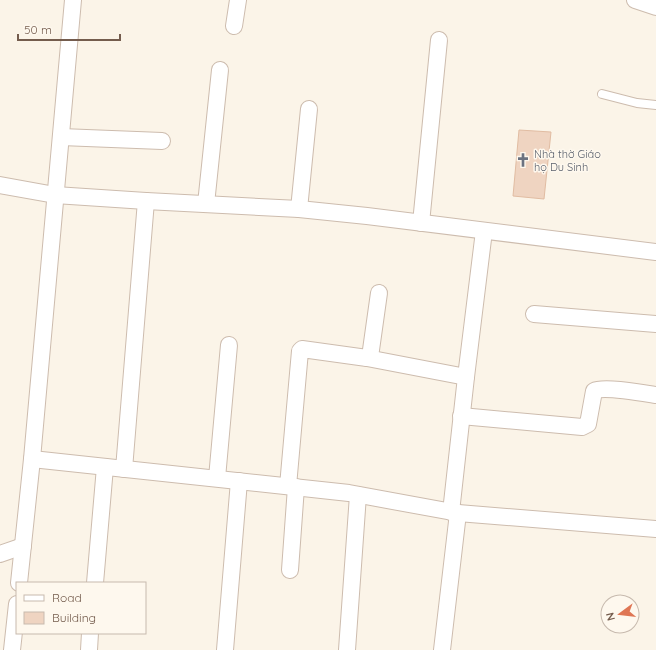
<svg xmlns="http://www.w3.org/2000/svg" width="656" height="650" font-family="Quicksand,sans-serif">
  <rect width="100%" height="100%" fill="#fbf4e8"/>
  <polygon fill="#efd4c1" stroke="#e1bca2" points="519,130 551,132 544,199 513,196"/>
  <g fill="none" stroke-linecap="round" stroke-linejoin="round">
    <defs>
      <polyline id="lane" points="602,94 637,103 656,105"/>
      <g id="street">
        <polyline points="635,0 656,7"/>
        <polyline points="234,26 238,0"/>
        <polyline points="61,137 162,141"/>
        <polyline points="0,185 55,195 146,201 299,209 367,216 656,252"/>
        <polyline points="206,204 220,70"/>
        <polyline points="299,209 309,109"/>
        <polyline points="421,223 439,40"/>
        <polyline points="534,314 656,324"/>
        <polyline points="367,358 466,377"/>
        <path d="M461,416l121,11 6,-3 6,-33c9,-5 49,2 62,4"/>
        <polyline points="32,459 349,493 458,513 656,529"/>
        <polyline points="124,469 146,201"/>
        <polyline points="217,478 229,345"/>
        <polyline points="288,486 300,351 302,349 367,358 370,357 379,293"/>
        <polyline points="451,512 466,377 484,231"/>
        <polyline points="0,554 23,546"/>
        <polyline points="290,570 296,487"/>
        <polyline points="19,583 32,459 73,0"/>
        <polyline points="95,583 105,467"/>
        <polyline points="12,650 17,604"/>
        <polyline points="89,650 90,633"/>
        <polyline points="225,650 239,481"/>
        <polyline points="347,650 358,495"/>
        <polyline points="442,650 458,513"/>
      </g>
    </defs>
    <use href="#lane" stroke="#cdbcae" stroke-width="10"/>
    <use href="#street" stroke="#cdbcae" stroke-width="18"/>
    <use href="#lane" stroke="#fff" stroke-width="8"/>
    <use href="#street" stroke="#fff" stroke-width="16"/>
  </g>
  <defs>
    <symbol id="church-bare" viewBox="-9 -9 18 18"><path d="M-1.2-6h2.4v3.5h3.3v2.4h-3.3V6h-2.4V-.1h-3.3v-2.4h3.3Z" fill="#6b7280" stroke="#fef8ee" stroke-width="2.5" paint-order="stroke"/></symbol>
  </defs>
  <g fill-rule="evenodd">
    <use href="#church-bare" x="513" y="150" width="20" height="20"/>
  </g>
  <g text-anchor="middle" stroke-width="3" stroke-linejoin="round" paint-order="stroke">
    <g font-size="11" fill="#5b616d" stroke="#fef8ee" text-anchor="start">
      <text x="534" y="158">Nhà thờ Giáo<tspan x="534" dy="13">họ Du Sinh</tspan></text>
    </g>
  </g>
  <rect x="16" y="582" width="130" height="52" fill="#fef8ee" stroke="#c7baae"/>
  <rect x="24" y="595" width="20" height="6" fill="#ffffff" stroke="#c7baae"/>
  <text x="52" y="602" font-size="12" fill="#745c4d">Road</text>
  <rect x="24" y="612" width="20" height="12" fill="#efd4c1" stroke="#c7baae"/>
  <text x="52" y="622" font-size="12" fill="#745c4d">Building</text>
  <g transform="translate(620 614) rotate(255)"><circle r="19" fill="#fef8ee" stroke="#c7baae"/>
  <path d="M0-3L7 15L0 10L-7 15Z" fill="#df7654"/>
  <text y="-6" font-size="11" font-weight="bold" text-anchor="middle" fill="#745c4d">N</text>
  </g>
  <path d="M18 34v6h102v-6" fill="none" stroke="#745c4d" stroke-width="2"/>
  <text x="24" y="34" font-size="12" fill="#745c4d" stroke="#fef8ee" stroke-width="3" paint-order="stroke">50 m</text>
</svg>
